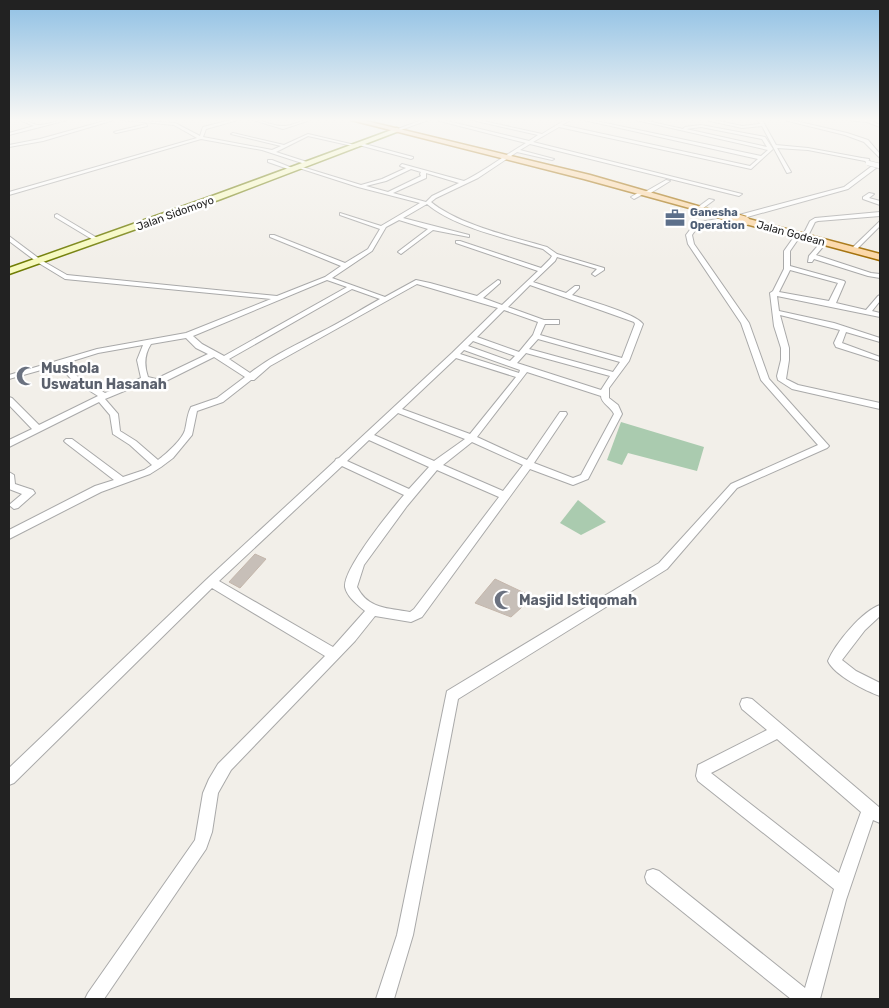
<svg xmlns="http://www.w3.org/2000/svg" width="889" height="1008" font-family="Rubik,sans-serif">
  <rect width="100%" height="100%" fill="#f2efe9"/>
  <g fill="#aacbaf">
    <polygon points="621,422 704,447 697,471 628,453 622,465 607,460"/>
    <polygon points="578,500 606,522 581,535 560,523"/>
  </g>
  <g fill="#c7bfb8" stroke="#c4b6ab">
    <polygon points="255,554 266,559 240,588 229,582"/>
    <polygon points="495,579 533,597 511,617 475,603"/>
  </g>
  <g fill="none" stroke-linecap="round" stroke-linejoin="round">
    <defs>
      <g id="street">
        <path d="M20,120c7,0 13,5 19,5 9,0 19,-5 28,-5l-58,15v-2l25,-7z"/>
        <polygon points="108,120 114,120 43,141 9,147 9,145 40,139"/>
        <polygon points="122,120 175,123 200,136 203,127 231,120 238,120 206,129 203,137 272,150 281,146 231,134 233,133 284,145 308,134 359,146 357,147 308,136 276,152 310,163 308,165 262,150 201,139 9,195 9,192 197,138 174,125"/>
        <path d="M253,120c10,0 19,6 29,6 9,1 18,-6 28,-6l-27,9z"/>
        <polygon points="422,120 428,120 398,131 395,130"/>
        <path d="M436,120h7l86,21 9,-6 -66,-15h7l63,14 23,-14h5l-8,5 188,41 8,-7 -174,-39h7l170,36 7,-6 -132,-30h7l40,9 2,-2 16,-2 64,12 8,12 -22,20 -192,-42 -26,15 209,52 -3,2 -209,-52 -10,6 34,9 -2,1 -35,-8 -39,26 -42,20 -5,4c28,23 82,35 116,45l10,7 47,14v2l-9,6 -3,-2 5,-5 -40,-12 -2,4 -22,21 33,11 9,-7h4v2l-7,7c14,5 63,18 71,29l-14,37 -20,27v10l9,7 4,9 -34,65 -15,6 -43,-16 -108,148 -11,5 -36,-6 -20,25 -124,129 -13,23 -6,39 -6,17 -102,150h-19l3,-6 107,-153 8,-47 6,-14 9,-15 107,-108 -113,-68 -198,195 -5,2v-17l198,-189 128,-118 1,-2 3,-1 113,-105 46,-45 -81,-24 -147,82 -16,14h-3l-28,22 -26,9 -5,24 -19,23 -12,9 -11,7 -49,18 -92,47v-9l86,-44 19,-6 -48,-37 -2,-2 2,-2h6l51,38 21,-7 8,-5 -22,-20 -17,-11 -3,-19 -11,-13 -90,45v-7l23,-11 -23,-24v-8l3,1 27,27 59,-29 -27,-17 -12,-14 -50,14v-4l88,-26 89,-16 85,-34 -206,-20 -28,-17 -28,-21v-5l32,24 26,15 210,21 48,-19 16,-11 -71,-29v-2h4l71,28 23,-14 12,-20 -40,-14v-2l41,13 39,-23 -62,-16 -59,-19v-2l62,19 21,-6 24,-11 -6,-2 2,-2 62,17c21,-10 41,-26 62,-38zM701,127l61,12 5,8 -81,-18zM411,169l10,3 -1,2 1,2 -33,16 -22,-6 20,-5zM426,173l33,10 -27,13 -6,6 -33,-9 33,-15zM427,204c27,23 81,35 116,45l9,7 -2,3 -9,9 -81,-27h-4v2l82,28 -36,34 -19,-7 17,-15v-2l-2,-1 -21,16 -47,-13 -14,-3 -31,17 -53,-19 40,-27 14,-24 13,-7 29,9 -29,22 -1,1 3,2 32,-24 36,7v-2l-66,-17zM327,280l20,7 -123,69 -22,-12 -9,-8zM530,285l104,37 1,2 -13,34 -82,-23 5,-11h14v-4h-15l-36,-13zM352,289l28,10c-20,11 -39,23 -59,33 -25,13 -49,24 -71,41l-21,-14zM504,310l34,12 -5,13 -14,17 -42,-15zM186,338l10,10 12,6 -48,23 -4,2 -8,-2c-4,-12 -4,-22 3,-33zM538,339l82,23 -7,10 -84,-23zM473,341l42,15 -5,5 -42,-15zM143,345l-6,15 4,18 -36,15 -28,-17 -11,-13 32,-10zM464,350l56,20 -1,3 -59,-19zM526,353l84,23 -9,14 -84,-27zM214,357l31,20 -28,21 -26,9c-4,8 -4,15 -6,23 -3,10 -19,24 -27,30l-22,-19 -16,-10 -2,-17 -13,-15 41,-17 10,1 10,-2zM456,358l60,19 -46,57 -68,-25zM527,372l74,24c0,7 10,11 13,18l-33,61 -8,3 -39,-15 33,-49 -1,-2h-6l-33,48 -50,-23zM398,413l67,26 -31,22 -60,-26zM369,440l60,27 -20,22 -62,-28zM472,442l51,23 -20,26 -60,-26zM342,466l62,29c-13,15 -61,74 -59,92 2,10 13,18 20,24l-32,36 -114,-66zM437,470l62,27 -85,112 -4,3c-22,-4 -42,-3 -53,-25l7,-22 43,-59z"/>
        <polygon points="706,120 714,120 742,126 760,124 758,120 762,120 776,145 808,148 862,158 869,159 870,163 868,164 865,161 808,150 777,148 791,172 787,173 762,126 742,128"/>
        <polygon points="784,120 791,120 847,133 868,140 880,154 880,158 864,142 845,135"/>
        <polygon points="847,120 869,120 880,125 880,127 867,122"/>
        <polygon points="146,124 147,126 116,133 114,132"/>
        <polygon points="361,143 413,157 413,158 411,159 359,145"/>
        <polygon points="268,160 272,160 295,169 291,170 268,162"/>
        <polygon points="880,164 880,166 876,168 848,189 740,219 699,225 692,235 694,244 749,323 769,379 829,446 827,448 737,488 667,569 458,699 413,935 394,999 376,999 397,935 447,691 659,563 731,484 818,445 761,380 741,323 688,244 686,235 695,223 739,215 844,187 872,166"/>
        <polygon points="666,180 670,181 649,194 645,193 634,199 631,197 641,191 645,192"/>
        <polygon points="869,193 874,194 869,198 880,201 880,205 863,199 863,197"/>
        <polygon points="709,199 714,200 702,209 698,209 698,207"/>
        <polygon points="880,212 880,216 818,221 815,222 807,238 802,237 810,221 815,218"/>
        <polygon points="57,214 99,239 100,240 95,241 55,217 55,215"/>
        <polygon points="880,221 880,226 855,251 851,251 851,249"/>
        <path d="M798,233l3,2 -11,16v15l54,15 1,1 -9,21 30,7 12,-14 2,-1v6l-8,10 8,2v4l-103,-21 2,15 55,12 46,15v4l-34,-10 -4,11 38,14v4l-44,-14 -2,-4 6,-13 -60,-15 9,33v12l-3,19 12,6 82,18v6l-88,-20 -14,-9 -1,-4 4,-16v-12l-7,-22 -4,-33 3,-2 11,-22v-18l12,-17zM790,270l48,13 -9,18 -50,-9z"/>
        <polygon points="822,241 827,242 816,255 871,273 880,274 880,278 868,276 814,259 812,262 808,262 809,256"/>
        <polygon points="9,472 14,475 15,484 33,490 35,493 18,508 14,509 9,505 22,494 9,489"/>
        <path d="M880,605v11l-15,14 -23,30 14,11 24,12v13c-14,-5 -46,-21 -52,-35 7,-17 34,-50 52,-56z"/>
        <path d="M747,698l5,1 128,109v15l-7,-3 -27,80 -26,99h-29l-144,-116 -2,-6 2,-6 6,-2 6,2 146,117 29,-99 -136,-108 -2,-5 2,-11 69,-35 -25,-21 -2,-5 2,-5zM777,739l84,73 -22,61 -128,-100z"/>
      </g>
      <polygon id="secondary" points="397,128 400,130 399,131 221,199 9,274 9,268 215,195"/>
      <g id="primary">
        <polygon points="351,120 362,120 590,175 722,213 718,216 715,215 584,179"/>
        <polygon points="745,218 880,254 880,260 742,223 740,221"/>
      </g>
    </defs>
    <use href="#street" stroke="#a9a9a9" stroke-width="2"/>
    <use href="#secondary" stroke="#707d05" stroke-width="3"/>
    <use href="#primary" stroke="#a06b00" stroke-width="3"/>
    <use href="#street" fill="#fff" fill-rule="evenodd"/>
    <use href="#secondary" fill="#f7fabf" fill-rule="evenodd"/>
    <use href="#primary" fill="#fcd6a4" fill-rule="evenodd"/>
    <defs>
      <polyline id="street-bridge" points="868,163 880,166"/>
      <polyline id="primary-bridge" points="718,213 745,221"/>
    </defs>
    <use href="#street-bridge" stroke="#a9a9a9" stroke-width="5.5" stroke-linecap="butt"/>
    <use href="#primary-bridge" stroke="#a06b00" stroke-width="11" stroke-linecap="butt"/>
    <use href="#street-bridge" stroke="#fff" stroke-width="4.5"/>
    <use href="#primary-bridge" stroke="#fcd6a4" stroke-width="9"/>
  </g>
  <linearGradient id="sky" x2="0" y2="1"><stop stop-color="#8fc0e4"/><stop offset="0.46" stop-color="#f9f8f5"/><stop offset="1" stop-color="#f9f8f5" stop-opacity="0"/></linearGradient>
  <rect width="889" height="261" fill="url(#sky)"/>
  <defs>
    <symbol id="office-bare" viewBox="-9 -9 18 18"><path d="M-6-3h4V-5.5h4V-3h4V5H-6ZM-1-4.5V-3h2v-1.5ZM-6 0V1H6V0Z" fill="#5c6f8a" stroke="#fff" stroke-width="2.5" paint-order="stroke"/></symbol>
    <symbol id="mosque-bare" viewBox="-9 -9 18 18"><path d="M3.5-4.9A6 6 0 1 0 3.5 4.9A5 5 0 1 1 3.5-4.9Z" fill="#6b7280" stroke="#fff" stroke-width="2.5" paint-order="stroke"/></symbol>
  </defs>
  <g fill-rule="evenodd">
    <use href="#office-bare" x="661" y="204" width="28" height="28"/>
    <use href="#mosque-bare" x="12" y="362" width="28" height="28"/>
    <use href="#mosque-bare" x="490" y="586" width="28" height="28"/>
  </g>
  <g text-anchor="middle" stroke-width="5" stroke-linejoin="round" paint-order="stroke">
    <g font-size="11" font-weight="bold" fill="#4e5e75" stroke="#fff" text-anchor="start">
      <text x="690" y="216">Ganesha<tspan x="690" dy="13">Operation</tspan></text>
    </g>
    <g font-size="11" fill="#222" stroke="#fff">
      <text transform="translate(175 213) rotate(-20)" y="4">Jalan Sidomoyo</text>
      <text transform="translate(791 233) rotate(15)" y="4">Jalan Godean</text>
    </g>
    <g font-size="14" font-weight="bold" fill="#5b616d" stroke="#fff" text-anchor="start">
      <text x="41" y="373">Mushola<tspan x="41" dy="16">Uswatun Hasanah</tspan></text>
      <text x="519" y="605">Masjid Istiqomah</text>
    </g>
  </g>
  <rect width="889" height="1008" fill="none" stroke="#222222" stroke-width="20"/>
</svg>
